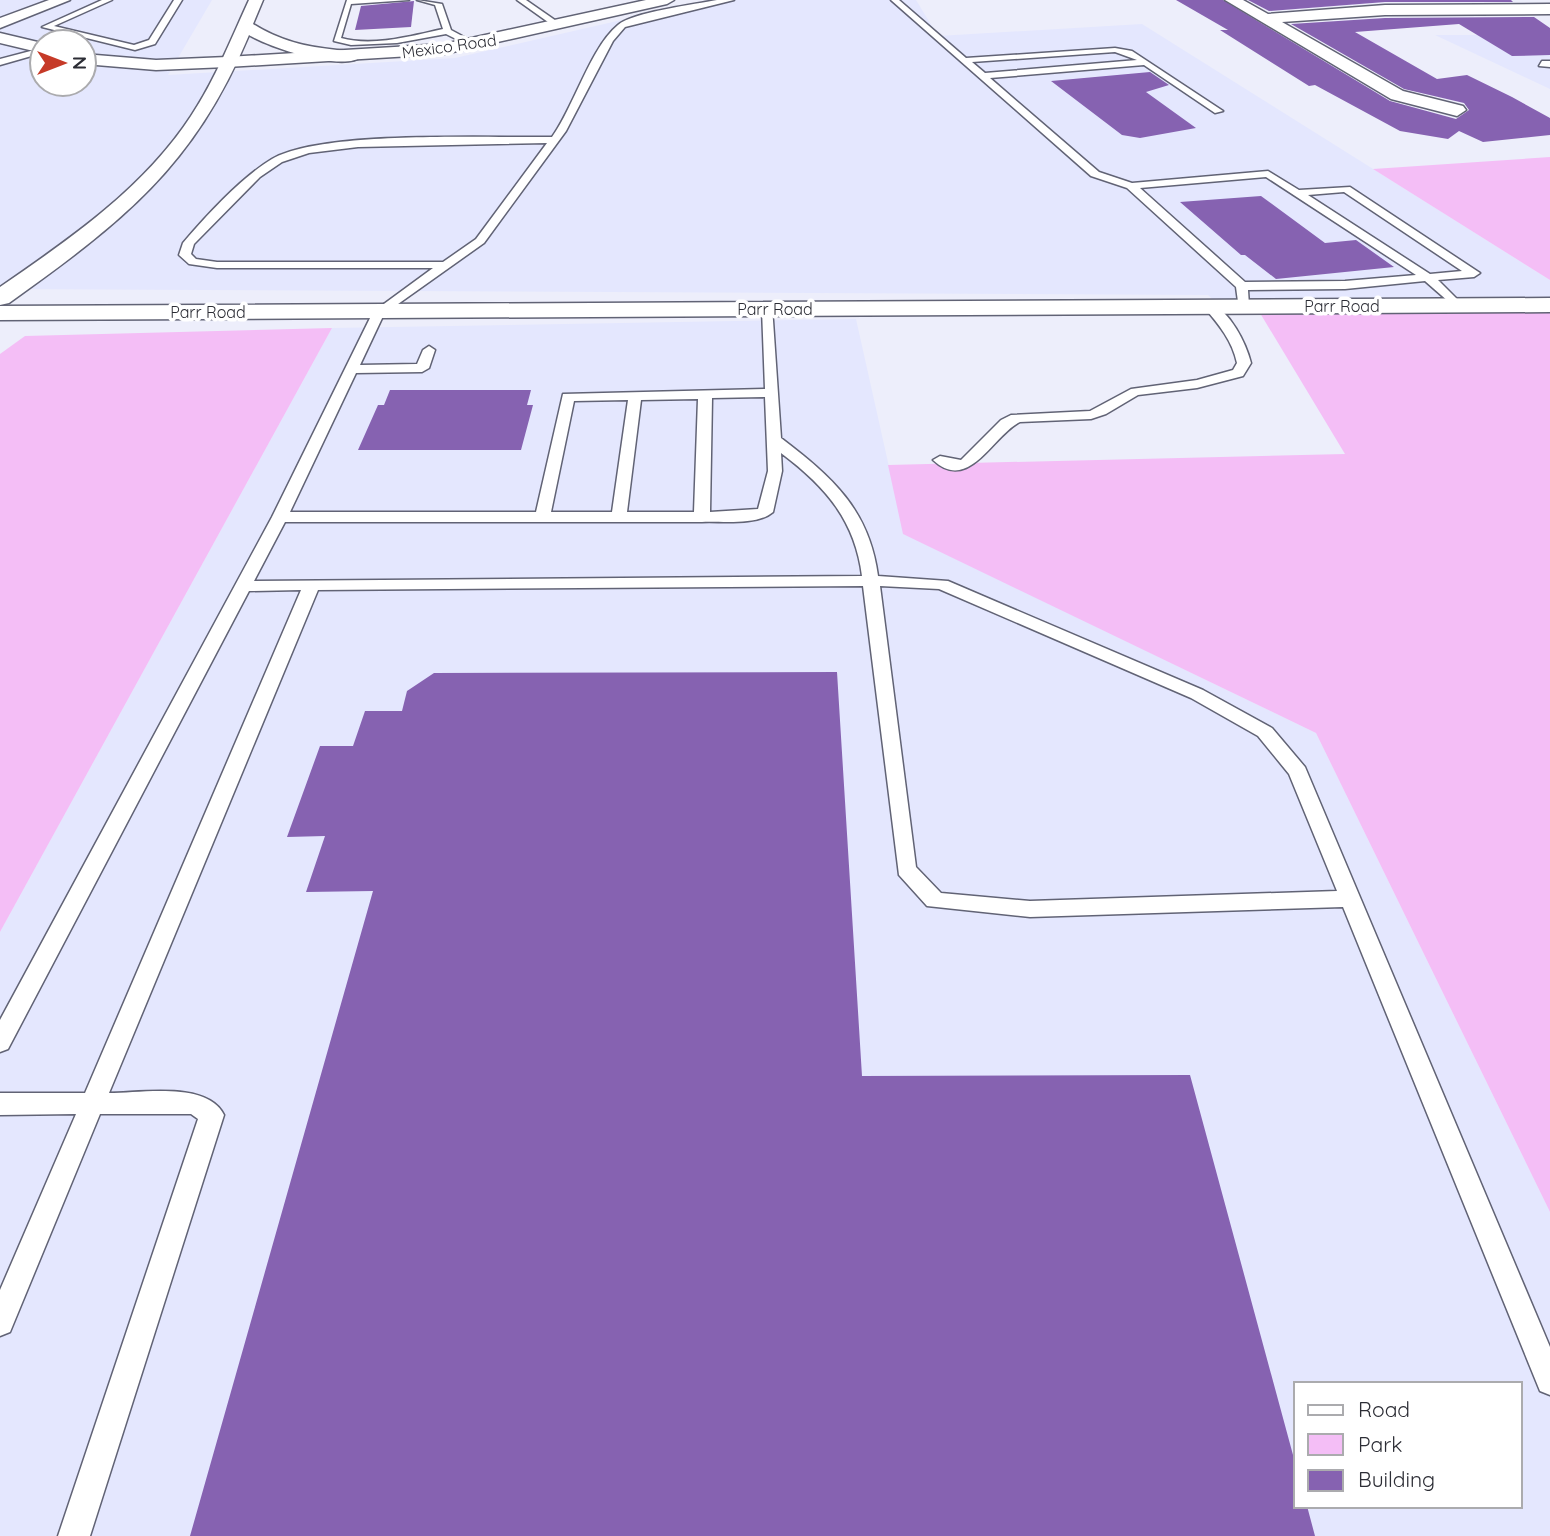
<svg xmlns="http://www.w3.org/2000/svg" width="1550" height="1536" font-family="Quicksand,sans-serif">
  <rect width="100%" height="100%" fill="#edeefb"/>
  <g fill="#e4e7fe" fill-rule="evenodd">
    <path d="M0,0h212l-44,75 287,-17 254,-58h207l22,36 204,-12 408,256v25l-329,2 -13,-12 -1208,-6zM42,42h42v42h-42z"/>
    <polygon points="1435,35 1550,35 1550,89"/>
    <path d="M856,319l48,215 412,199 234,479v324h-1550v-604l332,-604zM1296,1384h224v122h-224z"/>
  </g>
  <g fill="#f4bef6">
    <polygon points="1550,157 1550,280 1373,169"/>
    <polygon points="1260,313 1550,313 1550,1212 1316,733 903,534 888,465 1345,454"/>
    <polygon points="332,328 0,932 0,354 25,336"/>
  </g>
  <g fill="#8662b1">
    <polygon points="1176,0 1223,0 1390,101 1456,119 1469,110 1464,103 1404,89 1291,24 1385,18 1534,17 1550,28 1550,55 1512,56 1459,24 1355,32 1437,79 1467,75 1512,97 1550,118 1550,135 1483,142 1459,131 1448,139 1400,131 1315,85 1309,86 1220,30 1228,30"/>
    <polygon points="1248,0 1511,0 1513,2 1385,2 1269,11"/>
    <polygon points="414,1 411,27 355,30 361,6"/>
    <polygon points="1150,72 1169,85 1146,92 1196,128 1140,138 1122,135 1051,81"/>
    <polygon points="1261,196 1325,243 1356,240 1394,267 1276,279 1245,255 1241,255 1180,202"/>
    <polygon points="390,390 531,390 527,405 533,405 521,450 358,450 378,405 384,405"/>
    <polygon points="837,672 862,1076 1190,1075 1296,1466 1296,1506 1307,1506 1315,1536 190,1536 373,891 306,892 325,836 287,837 320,746 353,746 365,711 402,711 407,691 434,673"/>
  </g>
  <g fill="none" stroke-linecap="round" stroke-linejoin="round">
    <defs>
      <g id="service">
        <polygon points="102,0 112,0 54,26 134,45 149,40 174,0 182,0 155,44 135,50 42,27"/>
        <path d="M347,0h62l-58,4 -10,34c32,9 70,-2 102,-9l-8,-24 -18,-5 25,4 9,26 26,14 -7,2 -24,-12 -49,9 -46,2 -17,-4z"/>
        <polygon points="517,0 526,0 562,25 555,27"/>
        <path d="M717,0h17l-109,27 -12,14 -47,90 -82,112 -100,71 -24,51 57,-1 6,-14 6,-4 6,4 -6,18 -7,4 -66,1 -66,139h246l27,-118 202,-5 -3,-80 10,-3 9,132c51,39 88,71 97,138l70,5 255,109 69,38 33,39 245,580v48l-10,-4 -197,-484 -313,10 -103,-11 -28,-31 -36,-289 -545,4 -209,503c32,0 99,-12 115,22l-134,421h-32l140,-417 -7,-5h-91l-90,218 -10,4v-46l76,-176 -76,1v-22h85l216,-503 -52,1 -241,458 -8,3v-32l272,-503 101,-205 60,-44h-216l-28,-4 -10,-9 4,-12c23,-27 59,-66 89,-84 50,-29 216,-21 280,-22 22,-30 38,-89 66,-112 15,-13 78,-21 99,-25zM547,143l-71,96 -33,23h-226l-21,-3 -5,-5 3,-10 66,-67 22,-15 27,-9 49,-6zM765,397l3,74 -10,38 -48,3 2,-114zM698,399l-4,113h-67l14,-112zM628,400l-16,112h-61l23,-111zM781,453c44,33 74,67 81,123l-608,5 31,-59h417c20,-1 55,4 71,-10l9,-41zM880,586l59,3 252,109 67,38 31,38 48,117 -307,10 -89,-8 -25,-26z"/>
        <path d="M891,0h8l67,58 149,-10 17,3 91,60 -8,2 -71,-48 -154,13 109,94 33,11 136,-12 31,19 51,-3 130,86 -6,4 -36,3 25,25 -6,4 -32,-28 -80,8 -97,1 1,16 -10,3 -3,-22 -109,-99 -36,-12zM1115,52l22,8 -152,13 -13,-11zM1266,177l150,98 -71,6 -100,1 -105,-94zM1344,192l118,79 -32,3 -122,-79z"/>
        <polygon points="42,48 42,53 0,65 0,59"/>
        <polygon points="1542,61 1550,61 1550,67 1539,66"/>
        <path d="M1210,303c20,8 36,40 41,60l-8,13 -46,12 -59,7 -32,19 -15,5 -71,3c-27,13 -51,72 -87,38l7,-4 21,4 40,-40 10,-5 79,-4 41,-22 66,-9 36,-10 4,-7c-5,-23 -18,-38 -33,-56z"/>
      </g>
      <g id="minor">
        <polygon points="49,0 70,0 0,28 0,18"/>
        <polygon points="1225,0 1243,0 1268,14 1385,5 1550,4 1550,14 1385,15 1282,22 1403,91 1463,106 1466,110 1457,116 1391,99"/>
        <polygon points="0,33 42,43 42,53 0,43"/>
        <polygon points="84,54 156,60 227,57 235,62 227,67 156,70 84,64"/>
        <polygon points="1550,298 1550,312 0,320 0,306"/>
      </g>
      <polygon id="tertiary" points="646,0 674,0 667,4 444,54 227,67 219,62 227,57 444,44"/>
      <path id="secondary" d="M249,0h14l-10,24c27,17 53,23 84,26 9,1 19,-1 25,6 -17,17 -94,-9 -113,-21 -56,133 -127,187 -240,268l-9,2v-18c70,-48 144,-99 191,-171 24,-36 40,-77 58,-116z"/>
    </defs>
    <use href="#service" stroke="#616375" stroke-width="3"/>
    <use href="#minor" stroke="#616375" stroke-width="3"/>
    <use href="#tertiary" stroke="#616375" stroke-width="3"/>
    <use href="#secondary" stroke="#616375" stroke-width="3"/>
    <use href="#service" fill="#fff" fill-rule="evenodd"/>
    <use href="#minor" fill="#fff" fill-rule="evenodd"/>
    <use href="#tertiary" fill="#fff" fill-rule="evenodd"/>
    <use href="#secondary" fill="#fff" fill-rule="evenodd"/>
  </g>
  <g text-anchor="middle" stroke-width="7" stroke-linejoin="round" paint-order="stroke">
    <g font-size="16" fill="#2c2d35" stroke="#fff">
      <text transform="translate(449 46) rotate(-8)" y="6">Mexico Road</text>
      <text x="1342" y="312">Parr Road</text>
      <text x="775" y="315">Parr Road</text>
      <text x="208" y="318">Parr Road</text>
    </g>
  </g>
  <rect x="1294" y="1382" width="228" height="126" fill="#ffffff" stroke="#ababae" stroke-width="2"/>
  <rect x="1308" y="1405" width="35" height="10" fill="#ffffff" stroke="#ababae" stroke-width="2"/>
  <text x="1358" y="1417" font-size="21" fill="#2c2d35">Road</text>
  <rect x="1308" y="1434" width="35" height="21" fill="#f4bef6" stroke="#ababae" stroke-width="2"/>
  <text x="1358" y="1452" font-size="21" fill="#2c2d35">Park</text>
  <rect x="1308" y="1470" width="35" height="21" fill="#8662b1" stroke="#ababae" stroke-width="2"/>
  <text x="1358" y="1487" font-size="21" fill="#2c2d35">Building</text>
  <g transform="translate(63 63) rotate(90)"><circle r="33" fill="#ffffff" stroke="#ababae" stroke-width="2"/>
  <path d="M0-5L12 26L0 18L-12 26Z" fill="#c63a28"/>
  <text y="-10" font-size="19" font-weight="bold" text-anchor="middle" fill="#2c2d35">N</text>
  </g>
</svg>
